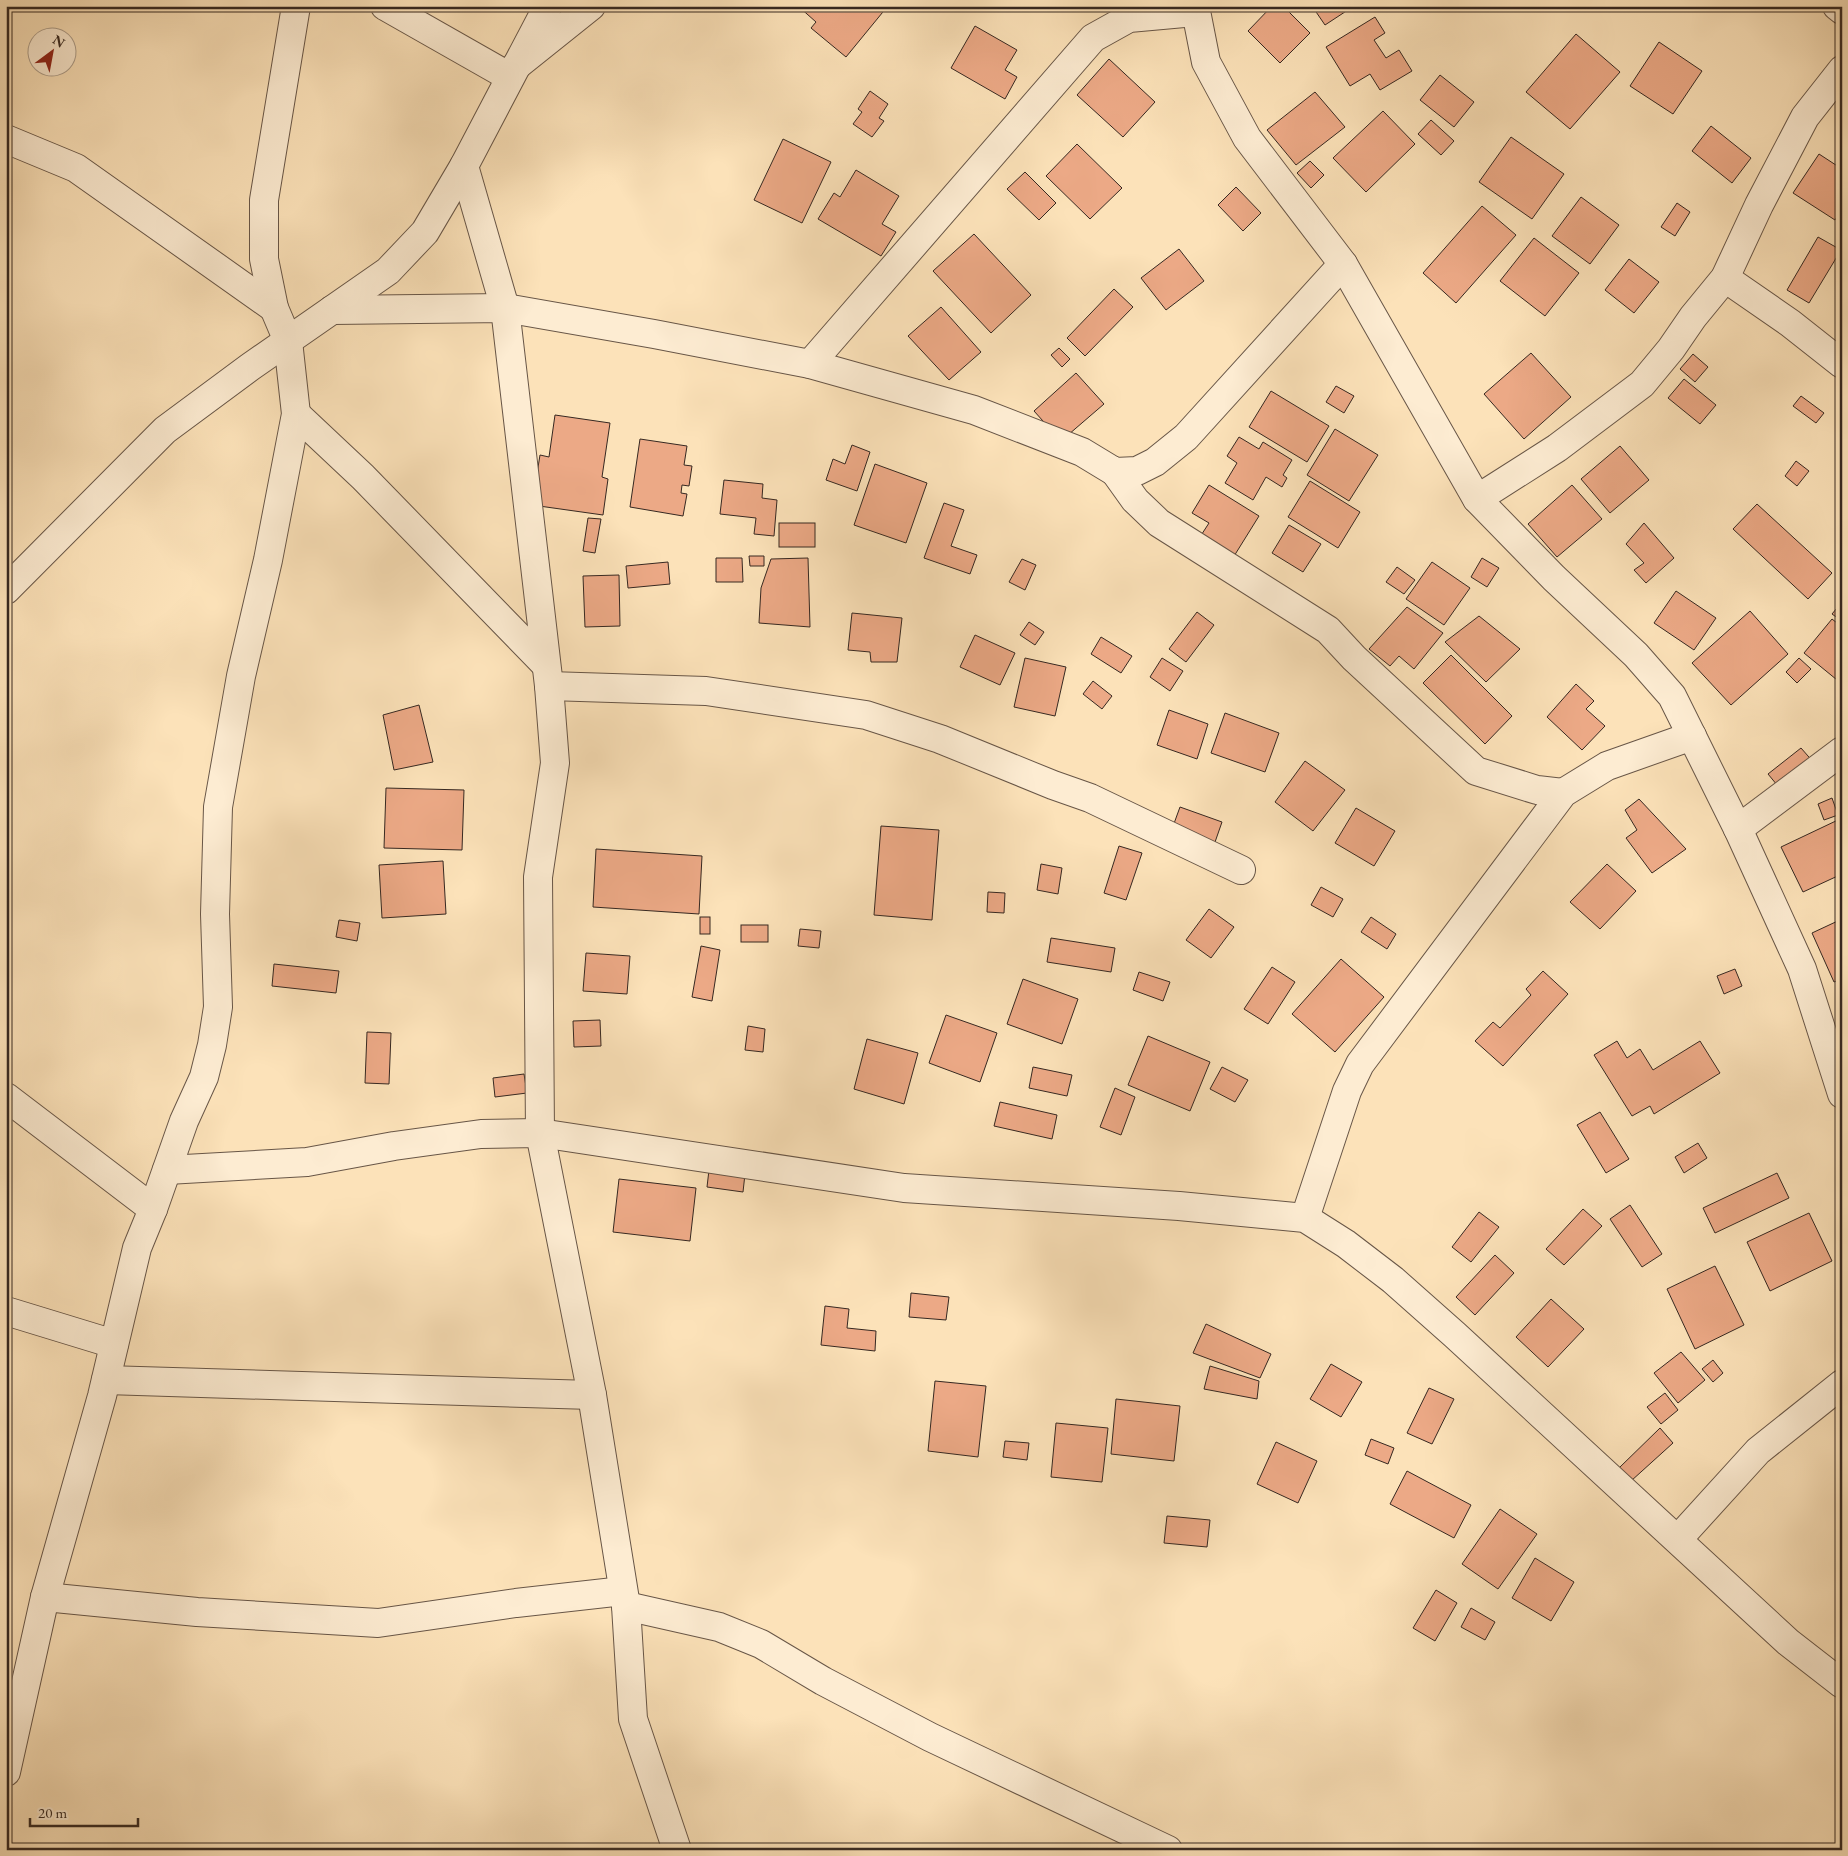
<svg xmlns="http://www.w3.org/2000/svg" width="1848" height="1856" font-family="'EB Garamond',serif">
  <rect width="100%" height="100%" fill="#fce2b9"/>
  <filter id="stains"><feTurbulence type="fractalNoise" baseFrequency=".004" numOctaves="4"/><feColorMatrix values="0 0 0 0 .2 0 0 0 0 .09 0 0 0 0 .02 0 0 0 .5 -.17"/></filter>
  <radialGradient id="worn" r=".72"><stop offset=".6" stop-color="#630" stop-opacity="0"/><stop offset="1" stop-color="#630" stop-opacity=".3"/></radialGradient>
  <g fill="#eca986" stroke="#362821">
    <polygon points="798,6 886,6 887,7 846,57 811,28 816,22"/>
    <polygon points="1272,6 1283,6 1310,33 1280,63 1248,31"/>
    <polygon points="1312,6 1354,6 1325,25"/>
    <polygon points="1375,17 1385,33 1374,40 1386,58 1399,50 1412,71 1380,90 1370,74 1350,86 1326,47"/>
    <polygon points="975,26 1017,50 1005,70 1017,77 1005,99 951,68"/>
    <polygon points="1576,34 1620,72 1570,129 1526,92"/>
    <polygon points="1659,42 1702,71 1673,114 1630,86"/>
    <polygon points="1109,59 1155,102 1123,137 1077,95"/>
    <polygon points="1440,75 1474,102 1454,127 1420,100"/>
    <polygon points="870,91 888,104 879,118 884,121 872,137 853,124 862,112 858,109"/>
    <polygon points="1315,92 1345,127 1296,165 1267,130"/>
    <polygon points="1383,111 1415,144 1366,192 1333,158"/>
    <polygon points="1431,120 1454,141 1441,155 1418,134"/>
    <polygon points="1711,126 1751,158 1732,183 1692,151"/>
    <polygon points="1511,137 1564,174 1532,219 1479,182"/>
    <polygon points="783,139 831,162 802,223 754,200"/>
    <polygon points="1077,144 1122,188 1090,219 1046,176"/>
    <polygon points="1819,154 1842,169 1842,209 1835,220 1793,193"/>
    <polygon points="1310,161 1324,175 1311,188 1297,173"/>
    <polygon points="856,170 899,196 882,224 896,232 881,256 818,219 834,193 840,197"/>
    <polygon points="1025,172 1056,203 1039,220 1007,189"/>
    <polygon points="1236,187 1261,213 1243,231 1218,205"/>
    <polygon points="1581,197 1619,225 1590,264 1552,236"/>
    <polygon points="1677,203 1690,212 1675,236 1661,227"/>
    <polygon points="1482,206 1516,235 1456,303 1423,273"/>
    <polygon points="974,234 1031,295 991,333 933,271"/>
    <polygon points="1818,237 1841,250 1809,303 1787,290"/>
    <polygon points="1534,238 1579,273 1545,316 1500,281"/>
    <polygon points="1179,249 1204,281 1166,310 1141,278"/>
    <polygon points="1629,259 1659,282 1634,313 1605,290"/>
    <polygon points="1114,289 1133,307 1085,356 1067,338"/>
    <polygon points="941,307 981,352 949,380 908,336"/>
    <polygon points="1059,348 1070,359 1062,367 1051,355"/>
    <polygon points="1531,353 1571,397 1524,439 1484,394"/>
    <polygon points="1693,354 1708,367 1695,382 1680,369"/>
    <polygon points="1076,373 1104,404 1061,441 1034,411"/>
    <polygon points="1684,379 1716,405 1700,424 1668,398"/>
    <polygon points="1336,386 1354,396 1344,413 1326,402"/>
    <polygon points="1271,391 1329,426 1307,462 1249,427"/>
    <polygon points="1801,396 1824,413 1816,423 1793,406"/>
    <polygon points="555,415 610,423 602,477 608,479 603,515 532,505 540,455 549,457"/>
    <polygon points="1335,429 1378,455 1349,501 1307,475"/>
    <polygon points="1239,437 1259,449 1263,442 1292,460 1283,475 1287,478 1282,487 1266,477 1253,500 1225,483 1237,463 1227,456"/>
    <polygon points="640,439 687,446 684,465 692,466 689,486 682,485 681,493 687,494 683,516 630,507"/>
    <polygon points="852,445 870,452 857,491 826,480 833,459 845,464"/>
    <polygon points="1620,446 1649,480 1610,513 1581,479"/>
    <polygon points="1796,461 1809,471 1797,486 1785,476"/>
    <polygon points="875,464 927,483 906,543 854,525"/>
    <polygon points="724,480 763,484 762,498 777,500 774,536 754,534 756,518 720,514"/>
    <polygon points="1310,481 1360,512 1338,548 1288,517"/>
    <polygon points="1209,485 1259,516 1231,561 1198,540 1209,523 1192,513"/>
    <polygon points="1572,485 1602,519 1557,557 1528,524"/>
    <polygon points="944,503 964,510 951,546 977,555 970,574 924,558"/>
    <polygon points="1757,504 1832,573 1808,599 1733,529"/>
    <polygon points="588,518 601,519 595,553 583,551"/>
    <rect x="779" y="523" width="36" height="24"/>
    <polygon points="1644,523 1674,558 1646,583 1634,570 1644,563 1626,544"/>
    <polygon points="1289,525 1321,544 1303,572 1272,553"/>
    <polygon points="749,556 764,556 764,566 750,566"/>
    <polygon points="716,558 742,558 743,582 716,582"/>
    <polygon points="808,558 810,627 759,623 761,588 771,559"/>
    <polygon points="1482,558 1499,568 1487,587 1471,577"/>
    <polygon points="1022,559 1036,565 1025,590 1009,582"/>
    <polygon points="668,562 670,584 628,588 626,566"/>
    <polygon points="1432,562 1470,588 1444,625 1406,599"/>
    <polygon points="1397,567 1415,580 1404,594 1386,582"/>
    <polygon points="619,575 620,626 585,627 583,576"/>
    <polygon points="1676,591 1716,618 1694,650 1654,623"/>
    <polygon points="1842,602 1842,621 1832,614"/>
    <polygon points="1407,607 1443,633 1414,669 1399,656 1390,666 1369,649"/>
    <polygon points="1750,611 1788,654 1731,705 1692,663"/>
    <polygon points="1197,612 1214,625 1186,662 1169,649"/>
    <polygon points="852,613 902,618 897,662 871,662 870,652 848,650"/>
    <polygon points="1479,616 1520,649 1486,682 1445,642"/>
    <polygon points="1832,619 1842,627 1842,684 1804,653"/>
    <polygon points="1029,622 1044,632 1035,645 1020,635"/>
    <polygon points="975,635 1015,653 1000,685 960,667"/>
    <polygon points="1101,637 1132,656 1121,673 1091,654"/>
    <polygon points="1451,655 1512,716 1485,744 1423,683"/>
    <polygon points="1025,658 1066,667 1055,716 1014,707"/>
    <polygon points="1162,658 1183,671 1170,691 1150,677"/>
    <polygon points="1799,658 1811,669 1797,683 1786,672"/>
    <polygon points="1093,681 1112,696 1102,709 1083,694"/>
    <polygon points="1576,684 1594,701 1586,709 1605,726 1582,750 1547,717"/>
    <polygon points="419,705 433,762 394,770 383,715"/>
    <polygon points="1169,710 1208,724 1197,759 1157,745"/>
    <polygon points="1225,713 1279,733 1265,772 1211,753"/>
    <polygon points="1801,748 1815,764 1782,791 1768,774"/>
    <polygon points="1305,761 1345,790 1313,831 1275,802"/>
    <polygon points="386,788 464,790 462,850 384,848"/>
    <polygon points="1832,798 1838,815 1824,820 1818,804"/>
    <polygon points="1639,799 1686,849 1652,873 1626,838 1637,830 1625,810"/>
    <polygon points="1180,807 1222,822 1214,845 1172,829"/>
    <polygon points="1356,808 1395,831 1374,866 1335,843"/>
    <polygon points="1840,819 1842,822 1842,874 1803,892 1781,847"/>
    <polygon points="881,826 939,830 932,920 874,915"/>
    <polygon points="1119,846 1142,853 1126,900 1104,893"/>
    <polygon points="596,849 702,856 699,914 593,907"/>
    <polygon points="443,861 446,914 382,918 379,865"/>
    <polygon points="1041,864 1062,868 1058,894 1037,890"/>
    <polygon points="1607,864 1636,891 1600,929 1570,902"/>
    <polygon points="1321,887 1343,899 1333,917 1311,905"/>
    <polygon points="988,892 1005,893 1004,913 987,912"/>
    <polygon points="1209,909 1234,927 1211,958 1186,940"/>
    <rect x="700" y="917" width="10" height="17"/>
    <polygon points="1371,917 1396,934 1387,949 1361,932"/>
    <polygon points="1842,919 1842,979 1834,982 1812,933"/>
    <polygon points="339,920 360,923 357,941 336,937"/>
    <rect x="741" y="925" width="27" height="17"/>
    <polygon points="800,929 821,931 819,948 798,946"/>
    <polygon points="1051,938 1115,948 1111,972 1047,962"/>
    <polygon points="701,946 720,950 712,1001 692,997"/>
    <polygon points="586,953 630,956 627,994 583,991"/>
    <polygon points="1341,959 1384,997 1335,1052 1292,1014"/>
    <polygon points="274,964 339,971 336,993 272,986"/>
    <polygon points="1272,967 1295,982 1268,1024 1244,1009"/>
    <polygon points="1735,969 1742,986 1724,994 1717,976"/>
    <polygon points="1543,971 1568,994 1503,1066 1475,1041 1493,1022 1500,1028 1531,995 1526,989"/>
    <polygon points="1139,972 1170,982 1163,1001 1133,990"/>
    <polygon points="1023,979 1078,999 1062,1044 1007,1024"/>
    <polygon points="946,1015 997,1033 980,1082 929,1063"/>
    <polygon points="600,1020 601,1046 574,1047 573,1021"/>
    <polygon points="748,1026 765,1029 763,1052 745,1050"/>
    <polygon points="367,1032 391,1033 389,1084 365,1083"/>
    <polygon points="1148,1036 1210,1062 1190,1111 1128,1085"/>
    <polygon points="867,1039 918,1053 904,1104 854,1089"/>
    <polygon points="1617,1041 1627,1058 1640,1049 1653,1070 1700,1041 1720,1073 1654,1114 1650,1106 1632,1116 1594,1055"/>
    <polygon points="1033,1067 1072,1075 1067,1096 1029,1088"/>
    <polygon points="1222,1067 1248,1080 1235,1102 1210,1089"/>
    <polygon points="524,1074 527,1093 495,1097 493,1078"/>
    <polygon points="1115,1088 1135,1097 1121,1135 1100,1127"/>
    <polygon points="1000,1102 1057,1115 1052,1139 994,1126"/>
    <polygon points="1600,1112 1629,1159 1606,1173 1577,1125"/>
    <polygon points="1698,1143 1707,1158 1684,1173 1675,1157"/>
    <polygon points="709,1170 745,1174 743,1192 707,1187"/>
    <polygon points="1777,1173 1789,1198 1715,1233 1703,1208"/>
    <polygon points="619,1179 696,1188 690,1241 613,1232"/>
    <polygon points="1630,1205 1662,1254 1642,1267 1610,1219"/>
    <polygon points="1583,1209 1602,1226 1564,1265 1546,1249"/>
    <polygon points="1479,1212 1499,1227 1471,1262 1452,1247"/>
    <polygon points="1809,1213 1832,1261 1770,1291 1747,1242"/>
    <polygon points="1495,1255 1514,1273 1475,1315 1456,1297"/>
    <polygon points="1715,1266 1744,1325 1695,1349 1667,1289"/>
    <polygon points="911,1293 949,1297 946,1320 909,1317"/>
    <polygon points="1551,1299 1584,1329 1548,1367 1516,1337"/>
    <polygon points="825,1306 849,1309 847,1328 876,1331 875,1351 821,1345"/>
    <polygon points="1206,1324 1271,1354 1260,1378 1193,1353"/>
    <polygon points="1681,1352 1705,1380 1678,1403 1654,1373"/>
    <polygon points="1713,1360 1723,1373 1713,1382 1702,1369"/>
    <polygon points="1331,1364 1362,1382 1341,1417 1310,1399"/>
    <polygon points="1210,1366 1259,1381 1257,1399 1204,1389"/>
    <polygon points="935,1381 986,1386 978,1457 928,1451"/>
    <polygon points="1429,1388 1454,1399 1432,1444 1407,1433"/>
    <polygon points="1665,1393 1678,1410 1661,1424 1647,1407"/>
    <polygon points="1116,1399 1180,1406 1174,1461 1111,1454"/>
    <polygon points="1056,1423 1108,1428 1102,1482 1051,1477"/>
    <polygon points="1660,1428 1673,1443 1631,1481 1619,1468"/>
    <polygon points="1371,1439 1394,1448 1388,1464 1365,1455"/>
    <polygon points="1005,1441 1029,1443 1027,1460 1003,1457"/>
    <polygon points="1276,1442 1317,1461 1298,1503 1257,1484"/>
    <polygon points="1407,1471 1471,1505 1454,1538 1390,1504"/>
    <polygon points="1500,1509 1537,1534 1498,1589 1462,1564"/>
    <polygon points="1167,1516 1210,1520 1207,1547 1164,1543"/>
    <polygon points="1535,1558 1574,1582 1551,1621 1512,1598"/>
    <polygon points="1436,1590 1457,1603 1435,1641 1413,1628"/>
    <polygon points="1471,1608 1495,1622 1485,1640 1461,1627"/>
  </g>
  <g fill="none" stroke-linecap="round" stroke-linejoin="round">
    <defs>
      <g id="minor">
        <polyline points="385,6 510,77"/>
        <polyline points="1195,6 1206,62 1247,138 1343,264 1477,499 1554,578 1636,655 1672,696 1738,829 1802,969 1842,1094"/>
        <polyline points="1837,6 1842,10"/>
        <polyline points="516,66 591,6"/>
        <polyline points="6,139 76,168 274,308"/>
        <polyline points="1725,278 1790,323 1842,364"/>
        <polyline points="332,310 505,308 654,334 810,364 974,410 1082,452 1115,472 1137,471 1155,462 1186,437 1343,264"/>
        <polyline points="810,364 1093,38 1129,18 1195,12"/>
        <polyline points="296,414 363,477 546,665"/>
        <polyline points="1115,472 1135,500 1159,523 1328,630 1354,658 1476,771 1537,790 1563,793"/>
        <polyline points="1477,499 1557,448 1642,384 1671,349 1693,317 1725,278 1759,205 1805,117 1842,70"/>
        <polyline points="549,686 706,691 866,715 940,739 1053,785 1090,798 1241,870"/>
        <polyline points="1738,829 1842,751"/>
        <polyline points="6,1097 153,1209"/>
        <polyline points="167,1170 307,1162 394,1146 481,1134 540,1133 904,1188 1179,1206 1305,1218 1346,1244 1393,1280 1455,1335 1788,1642 1842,1684"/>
        <polyline points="1305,1218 1347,1091 1360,1064 1563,793 1607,766 1692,736"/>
        <polyline points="6,1311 114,1344"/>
        <polyline points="106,1380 592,1395"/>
        <polyline points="1678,1539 1758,1451 1842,1384"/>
        <polyline points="45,1597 197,1612 378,1623 516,1603 623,1591"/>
        <polyline points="626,1606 719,1627 761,1644 823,1681 930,1737 1168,1850"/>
        <polyline points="6,1772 45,1597 102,1396 137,1248 153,1209 184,1121 204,1077 212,1045 218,1007 215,914 218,807 241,676 268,560 296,414 288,341 274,308 264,259 264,200 296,6"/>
      </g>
      <g id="tertiary">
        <polyline points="464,166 505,308 549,686 555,763 538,877 540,1133 592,1395 626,1606 633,1719 677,1850"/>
        <polyline points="6,590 165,430 250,367 388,271 425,232 464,166 548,6"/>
      </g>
    </defs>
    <use href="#minor" stroke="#685647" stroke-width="30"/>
    <use href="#tertiary" stroke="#685647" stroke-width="30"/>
    <use href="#minor" stroke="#fdecd2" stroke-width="28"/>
    <use href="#tertiary" stroke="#fdecd2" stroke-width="28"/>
  </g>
  <rect width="1848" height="1856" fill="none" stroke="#fce2b9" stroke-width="25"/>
  <rect x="8" y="8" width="1833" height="1841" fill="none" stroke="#362821" stroke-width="2.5"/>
  <rect x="12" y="12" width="1823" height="1831" fill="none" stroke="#362821"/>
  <g transform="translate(52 52) rotate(32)"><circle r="24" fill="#fdecd2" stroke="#ad9e8b"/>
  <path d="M0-4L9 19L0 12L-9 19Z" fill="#8f2418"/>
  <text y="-8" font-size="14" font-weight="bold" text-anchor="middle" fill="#362821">N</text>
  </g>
  <path d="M30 1818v8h108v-8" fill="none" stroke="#362821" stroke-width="2.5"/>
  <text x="38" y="1818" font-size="15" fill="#362821" stroke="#fdecd2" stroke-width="4" paint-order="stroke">20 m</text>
  <rect width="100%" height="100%" filter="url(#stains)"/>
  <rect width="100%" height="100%" fill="url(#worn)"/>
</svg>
